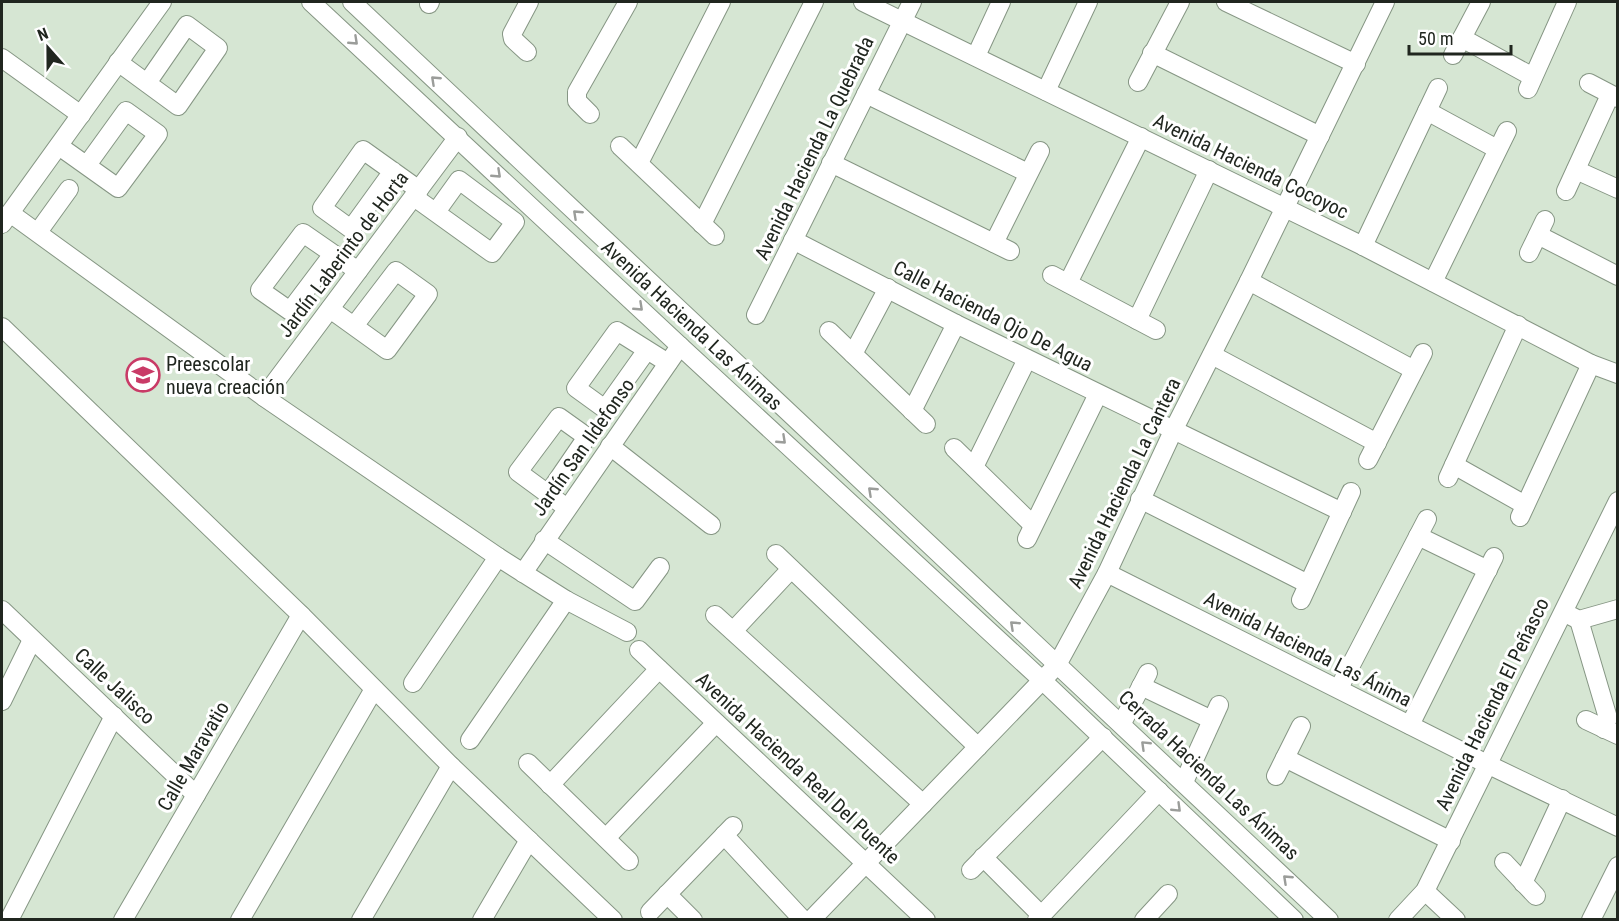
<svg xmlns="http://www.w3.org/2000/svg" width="1619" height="921" font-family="'Roboto Condensed',sans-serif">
  <rect width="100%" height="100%" fill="#d6e6d3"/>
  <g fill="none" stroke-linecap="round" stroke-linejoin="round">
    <defs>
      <g id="minor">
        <polyline points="311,2 680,346 1043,681 1294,920"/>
        <polyline points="352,2 1329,920"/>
        <polyline points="863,2 1363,246 1591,364 1618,374"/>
        <polyline points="1226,2 1356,64"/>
        <polyline points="429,4 430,2"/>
        <polyline points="1462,38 1533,77"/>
        <polyline points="527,52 513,39 512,34 529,2"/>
        <polyline points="1152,53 1320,136"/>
        <polyline points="1453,55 1481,2"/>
        <polyline points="976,56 1001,2"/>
        <polyline points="2,58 81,115"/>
        <polyline points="118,62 178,106 218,48 187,25 147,83"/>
        <polyline points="1138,82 1180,2"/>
        <polyline points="1589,83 1618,98"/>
        <polyline points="1528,89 1567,2"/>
        <polyline points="1046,91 1088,2"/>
        <polyline points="866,94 1028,173"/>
        <polyline points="1427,111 1497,149"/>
        <polyline points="590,114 577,101 577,92 628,2"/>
        <polyline points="59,146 118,188 158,134 126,111 87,165"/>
        <polyline points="620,146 715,236"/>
        <polyline points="639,163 721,2"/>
        <polyline points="831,163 1010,251"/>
        <polyline points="1576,170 1618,189"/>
        <polyline points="393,171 351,229 322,208 363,150 419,190"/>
        <polyline points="1566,191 1610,95"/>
        <polyline points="414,197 492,253 515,222 459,180 436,212"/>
        <polyline points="10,213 264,397 498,557 566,600 627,632"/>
        <polyline points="2,224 162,2"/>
        <polyline points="702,224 814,2"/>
        <polyline points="38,232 69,189"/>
        <polyline points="1538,235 1618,276"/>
        <polyline points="793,240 956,324 1342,512"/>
        <polyline points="994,243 1040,151"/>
        <polyline points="1363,246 1438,88"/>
        <polyline points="1529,253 1545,220"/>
        <polyline points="333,254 290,311 260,290 303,233 358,271"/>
        <polyline points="1052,275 1156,330"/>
        <polyline points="1249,281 1414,370"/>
        <polyline points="1433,282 1507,131"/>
        <polyline points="1068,283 1141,137"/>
        <polyline points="330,309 387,350 428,294 396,271 354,326"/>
        <polyline points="756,315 912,2"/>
        <polyline points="1137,320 1209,170"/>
        <polyline points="2,327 301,615 451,766 613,920"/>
        <polyline points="829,331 926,424"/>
        <polyline points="647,350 605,409 576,388 617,331 668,363"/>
        <polyline points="853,354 888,288"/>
        <polyline points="1212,355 1377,443"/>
        <polyline points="264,397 458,137"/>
        <polyline points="912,411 956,324"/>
        <polyline points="610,446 711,525"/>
        <polyline points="954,448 1033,525"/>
        <polyline points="1368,460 1423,353"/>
        <polyline points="1454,465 1525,505"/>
        <polyline points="974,467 1027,359"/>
        <polyline points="1448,478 1518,325"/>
        <polyline points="548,494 587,437 559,417 518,472 567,508"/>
        <polyline points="1140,499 1308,584"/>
        <polyline points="1520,517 1591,364"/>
        <polyline points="1418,536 1488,570"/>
        <polyline points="1027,539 1098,394"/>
        <polyline points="544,540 635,601 660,567"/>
        <polyline points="776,554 978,747"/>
        <polyline points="523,573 680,346"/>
        <polyline points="1107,573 1489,765 1618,827"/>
        <polyline points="1301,600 1351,492"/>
        <polyline points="2,610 196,795"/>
        <polyline points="715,615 923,804"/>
        <polyline points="1569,615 1579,620 1618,609"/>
        <polyline points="1579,620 1608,718 1604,729"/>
        <polyline points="733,631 791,569"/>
        <polyline points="639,650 926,920"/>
        <polyline points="413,683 498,557"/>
        <polyline points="1141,686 1212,720"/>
        <polyline points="1339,688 1427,519"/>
        <polyline points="2,701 32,640"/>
        <polyline points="1586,720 1618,735"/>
        <polyline points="1122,723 1148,673"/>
        <polyline points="1410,725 1494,557"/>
        <polyline points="470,740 566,600"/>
        <polyline points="1285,758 1451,841"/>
        <polyline points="528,763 629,861"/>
        <polyline points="1276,776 1301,726"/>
        <polyline points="1184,782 1219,705"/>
        <polyline points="550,785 659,669"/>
        <polyline points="724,835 803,920"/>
        <polyline points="606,838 716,723"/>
        <polyline points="983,857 1041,915"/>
        <polyline points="1504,862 1536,896"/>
        <polyline points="971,870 1103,737"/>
        <polyline points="1523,883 1562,799"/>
        <polyline points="1425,891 1456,920"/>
        <polyline points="667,894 693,920"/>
        <polyline points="650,912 733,826"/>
        <polyline points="9,920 114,716"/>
        <polyline points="123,920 301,615"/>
        <polyline points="240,920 374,689"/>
        <polyline points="361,920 451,766"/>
        <polyline points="482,920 529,840"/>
        <polyline points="811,920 1057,665 1107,573 1174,429 1249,281 1385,2"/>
        <polyline points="1037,920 1159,791"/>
        <polyline points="1144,920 1168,894"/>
        <polyline points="1398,920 1425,891 1618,501"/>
        <polyline points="1591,920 1618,866"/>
      </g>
    </defs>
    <use href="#minor" stroke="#869684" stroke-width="20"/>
    <use href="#minor" stroke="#fff" stroke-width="18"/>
  </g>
  <defs><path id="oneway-chevron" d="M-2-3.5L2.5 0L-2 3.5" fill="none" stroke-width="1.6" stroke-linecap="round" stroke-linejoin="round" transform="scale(1.5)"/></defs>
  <g stroke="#9b9d9a">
    <use href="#oneway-chevron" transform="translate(354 41) rotate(43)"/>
    <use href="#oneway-chevron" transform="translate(435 80) rotate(-137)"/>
    <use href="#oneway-chevron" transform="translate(497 174) rotate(43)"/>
    <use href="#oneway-chevron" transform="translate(577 214) rotate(-137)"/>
    <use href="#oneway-chevron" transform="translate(639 307) rotate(43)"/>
    <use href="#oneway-chevron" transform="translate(782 440) rotate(43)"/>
    <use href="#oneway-chevron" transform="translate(872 491) rotate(-137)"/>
    <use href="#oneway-chevron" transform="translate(1014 625) rotate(-137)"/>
    <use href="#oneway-chevron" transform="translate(1145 745) rotate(-136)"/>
    <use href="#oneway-chevron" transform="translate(1177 808) rotate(44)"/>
    <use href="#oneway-chevron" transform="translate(1287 879) rotate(-137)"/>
  </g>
  <defs>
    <symbol id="school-ring" viewBox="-11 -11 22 22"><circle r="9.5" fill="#fff" stroke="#c93b67" stroke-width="1.5"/><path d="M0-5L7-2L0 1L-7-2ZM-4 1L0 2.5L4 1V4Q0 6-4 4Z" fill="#c93b67"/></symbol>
  </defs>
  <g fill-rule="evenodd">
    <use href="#school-ring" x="124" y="356" width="38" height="38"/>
  </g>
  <g text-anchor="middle" stroke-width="6" stroke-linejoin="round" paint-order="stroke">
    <g font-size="20" fill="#20261f" stroke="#fff">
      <text transform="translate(814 148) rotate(-64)" y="7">Avenida Hacienda La Quebrada</text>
      <text transform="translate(1251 166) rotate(26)" y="7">Avenida Hacienda Cocoyoc</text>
      <text transform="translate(343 254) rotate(-53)" y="7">Jardín Laberinto de Horta</text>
      <text transform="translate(993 316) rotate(27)" y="7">Calle Hacienda Ojo De Agua</text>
      <text transform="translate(692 325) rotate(43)" y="7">Avenida Hacienda Las Ánimas</text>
      <text transform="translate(583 447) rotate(-55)" y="7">Jardín San Ildefonso</text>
      <text transform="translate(1124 483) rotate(-64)" y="7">Avenida Hacienda La Cantera</text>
      <text transform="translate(1308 649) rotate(27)" y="7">Avenida Hacienda Las Ánima</text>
      <text transform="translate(115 686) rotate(43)" y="7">Calle Jalisco</text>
      <text transform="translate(1492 704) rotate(-64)" y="7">Avenida Hacienda El Peñasco</text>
      <text transform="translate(193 756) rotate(-60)" y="7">Calle Maravatio</text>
      <text transform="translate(798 768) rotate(43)" y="7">Avenida Hacienda Real Del Puente</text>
      <text transform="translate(1209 775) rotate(43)" y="7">Cerrada Hacienda Las Ánimas</text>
    </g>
    <g font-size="20" fill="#20261f" stroke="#fff" text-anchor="start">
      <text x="166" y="371">Preescolar<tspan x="166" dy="23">nueva creación</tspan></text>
    </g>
  </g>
  <rect width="1619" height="921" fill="none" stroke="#20261f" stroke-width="6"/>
  <g transform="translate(48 48) rotate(339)" stroke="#ffffff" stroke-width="4.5" paint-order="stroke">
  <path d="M0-4.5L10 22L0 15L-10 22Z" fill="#20261f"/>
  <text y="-9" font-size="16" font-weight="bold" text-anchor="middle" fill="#20261f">N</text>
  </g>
  <path d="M1409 45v9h102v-9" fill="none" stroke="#20261f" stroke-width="3"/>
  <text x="1418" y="45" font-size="18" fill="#20261f" stroke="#ffffff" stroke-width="4.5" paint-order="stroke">50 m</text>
</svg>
